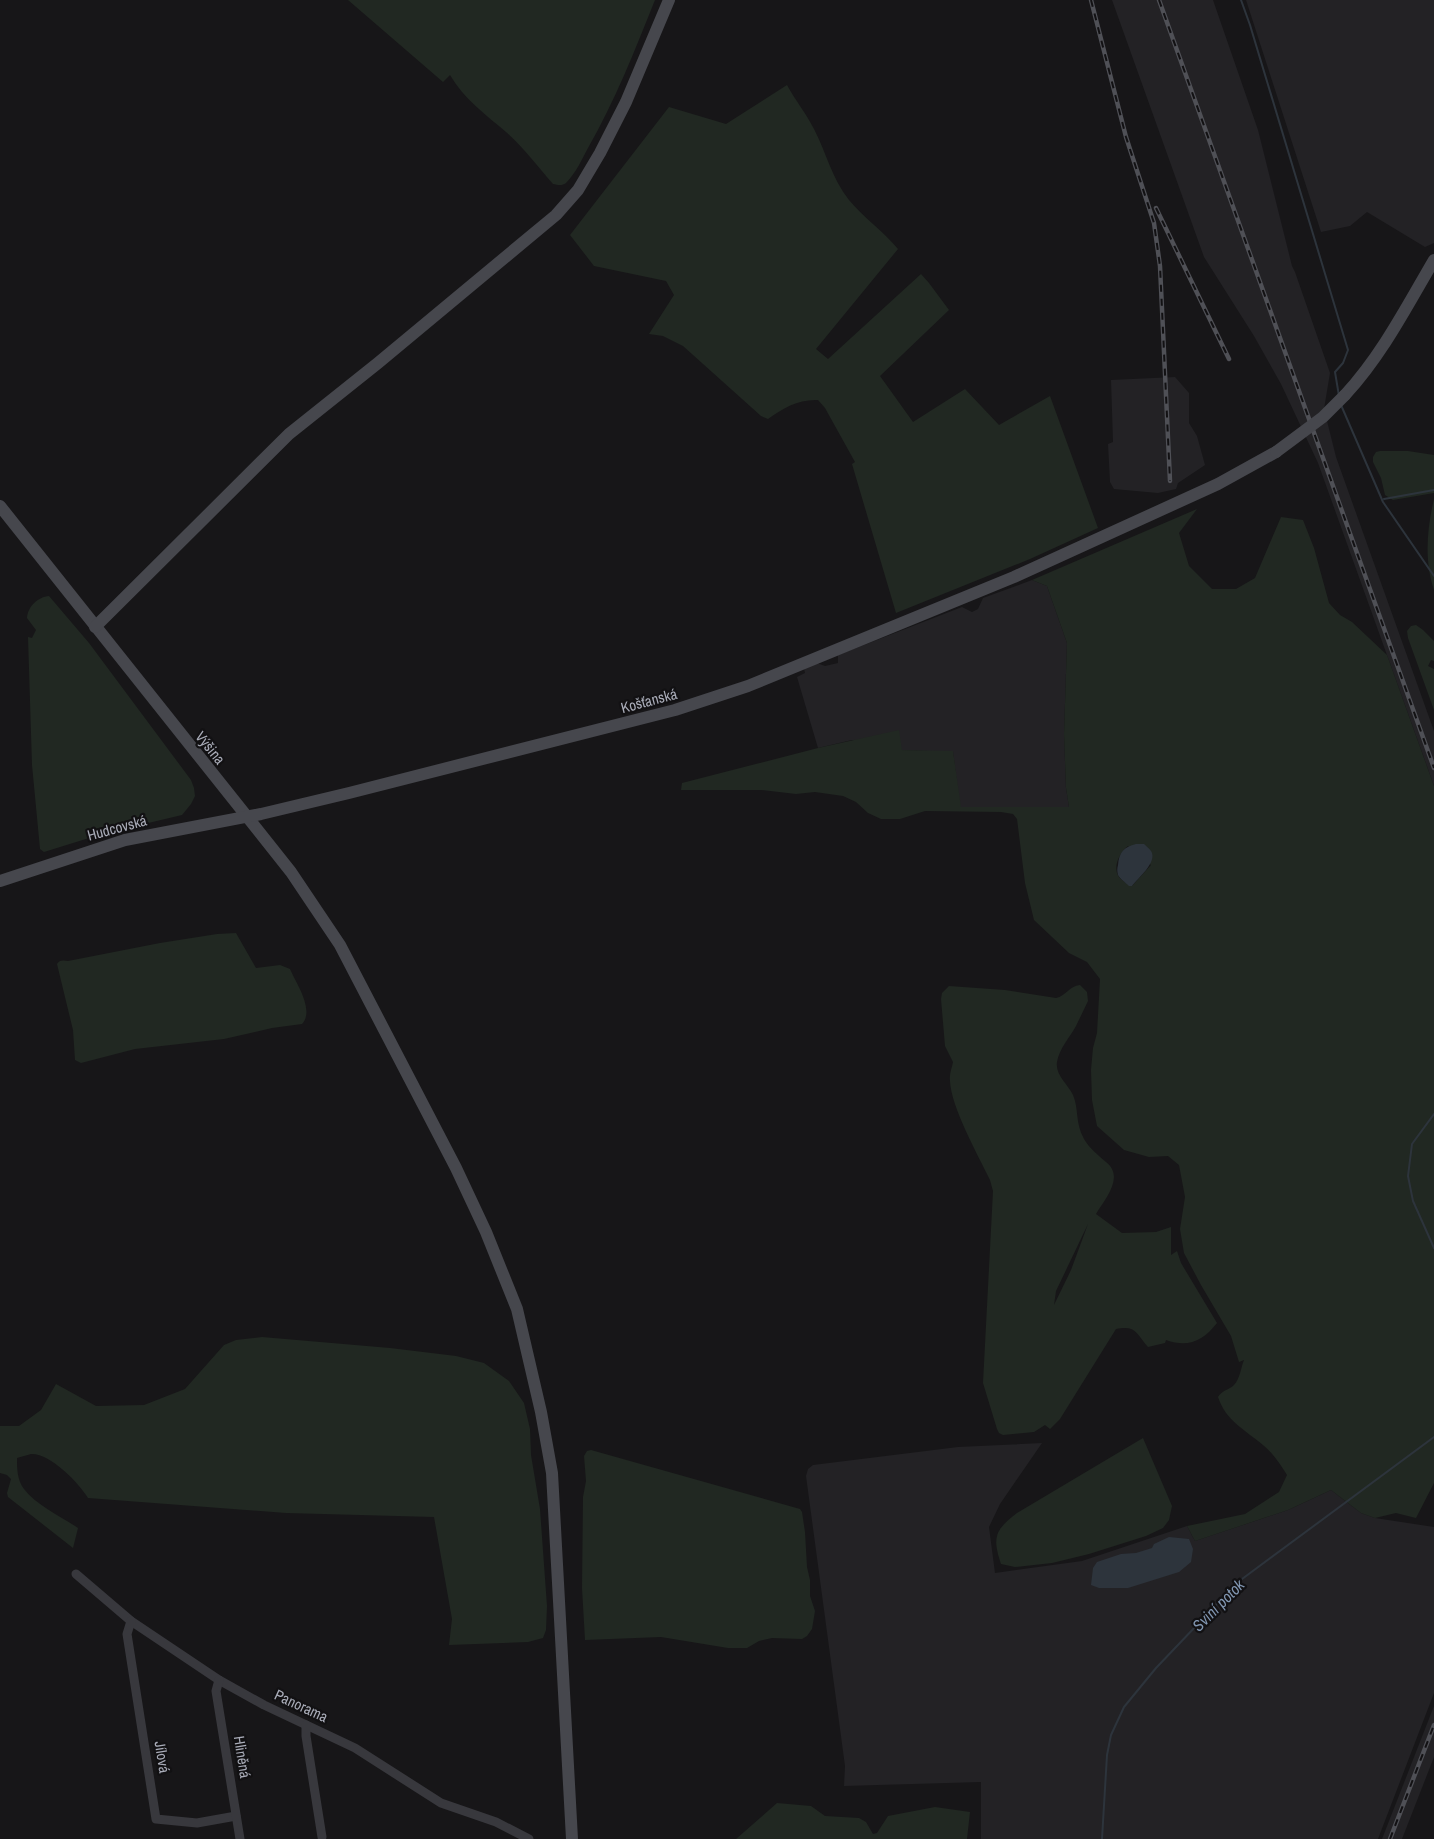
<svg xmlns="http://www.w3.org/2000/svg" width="1434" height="1839" font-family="'Archivo Narrow',sans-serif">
  <rect width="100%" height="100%" fill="#171618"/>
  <g fill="#232225">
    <polygon points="1112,0 1213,0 1258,130 1292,266 1295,272 1330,373 1324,409 1336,457 1434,731 1434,786 1318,463 1281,384 1254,336 1204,257"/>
    <polygon points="1246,0 1434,0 1434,243 1425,247 1367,212 1350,226 1321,232"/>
    <polygon points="1175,377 1189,393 1189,423 1197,436 1205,465 1178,483 1176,489 1158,493 1114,489 1110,482 1108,444 1113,442 1111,380"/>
    <polygon points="1032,580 1047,586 1067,643 1064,734 1066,788 1069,807 960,807 953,752 902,750 852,740 818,748 797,677 805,673 804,668 817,663 825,666 838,663 838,655 962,607 972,612 978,609 983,598"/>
    <polygon points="1042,1443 1000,1504 989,1527 995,1573 1082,1561 1187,1526 1195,1541 1288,1510 1331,1490 1361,1513 1375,1518 1434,1527 1434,1693 1378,1839 981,1839 981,1782 844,1786 845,1766 806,1476 808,1469 813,1465 958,1447"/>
    <polygon points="1434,1706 1434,1757 1402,1839 1382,1839"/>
  </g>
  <g fill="#212822" fill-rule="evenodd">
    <path d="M348,0h307c-20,50 -40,101 -67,148 -6,11 -12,25 -22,35 -4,3 -8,2 -13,1 -15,-17 -30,-37 -47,-52 -20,-17 -43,-34 -56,-57l-7,7z"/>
    <path d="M787,85c8,15 19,28 27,44 12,23 18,50 35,71 15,18 34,31 49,49l-82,100 12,10 93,-85 8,9 20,27 -69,66 33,46 52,-33 34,36 51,-29 48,132 -68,31 -134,54 -44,-149 3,-2 -30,-54 -7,-8c-19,-1 -35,8 -50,19l-7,-3 -78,-70 -20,-10 -14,-2 25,-39 -8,-14 -72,-15 -24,-31 99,-128 57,17z"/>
    <polygon points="1380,451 1408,451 1434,455 1434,493 1393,500 1385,495 1381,478 1373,462 1373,457 1376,452"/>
    <path d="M1434,499v91c-10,-29 -7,-62 0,-91z"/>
    <path d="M1197,509l-18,24 10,33 23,23h24l19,-11 26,-61 22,3 11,28 15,55 11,12 12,7 35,33 47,131v697l-18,35 -20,-5 -21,5 -14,-5 -30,-23 -43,20 -93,31 -8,-15 58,-12 34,-22 8,-17c-7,-11 -14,-22 -24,-30 -19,-16 -37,-24 -45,-48 4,-7 11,-7 16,-12 6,-6 7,-18 10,-25l-5,2 -8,-26 -30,-51 -17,-32 -4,-24 5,-32 -6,-32 -11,-9 -19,1 -25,-7 -27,-24 -5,-26 -1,-30 2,-22 4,-15 3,-54 -13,-17 -18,-9 -35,-33 -9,-37 -8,-64 -4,-5 -12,-2 -76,-1 -25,8h-19l-13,-6 -12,-11 -13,-6 -28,-4 -19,2 -35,-4h-80l1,-7 136,-35 81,-18 3,20 51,1 8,56h108l-3,-19 -2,-54 3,-91 -20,-57 -15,-6zM1128,846l23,19 -19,21c-4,-2 -10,-5 -13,-9 -7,-10 1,-25 9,-31z"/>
    <path d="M49,596l40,47 102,137 3,8 1,8 -4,8 -9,11 -80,19 -58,18 -4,-3 -8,-84 -4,-128 4,1 4,-8 -9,-12c1,-12 11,-21 22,-22z"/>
    <polygon points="1416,625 1423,630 1434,641 1434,661 1431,660 1428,666 1434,669 1434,710 1408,638 1407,631 1411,626"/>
    <path d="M236,933l20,35 24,-3 10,4c6,14 25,41 12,55l-30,4 -48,11 -89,10 -54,14 -6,-3 -2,-30 -16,-66c2,-4 6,-4 11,-3l92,-18 57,-9z"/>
    <path d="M1080,985l7,7 1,9c-4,8 -8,17 -12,25 -6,11 -17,23 -19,36 -2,13 11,22 16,33 6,14 2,28 11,44 6,10 13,15 22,23 19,15 -1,37 -10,52l26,19 34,-1 15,-5v28l6,-4 4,12 36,60c-14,18 -29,25 -51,17l-1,3 -17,4c-12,-14 -12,-22 -32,-18l-56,90 -10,10 -5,-4 -11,7 -31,3 -4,-2 -2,-4 -14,-46 10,-192 -3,-11c-12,-25 -39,-73 -40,-99 -1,-7 2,-13 3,-19l-8,-16 -4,-47 1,-6 7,-7 56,4 51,8c10,-2 13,-12 24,-13zM1088,1224l-17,46 -17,35 2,-14z"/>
    <path d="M262,1337l128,11 66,8 28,7 25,18 15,22 6,26 1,26 9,54 7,97 -1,24 -3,8 -15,4 -79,3 3,-26 -18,-102 -148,-4 -198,-15c-9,-15 -38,-45 -57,-44 -4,1 -10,3 -14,4 0,10 0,22 7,31 12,16 38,28 54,39l-5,20 -65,-51 -1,-4 4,-14 -4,-4 -7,-2v-47h19l22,-16 15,-26 40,22 48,-1 41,-16 39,-44 12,-5z"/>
    <path d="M1143,1438l29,68 -3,14 -6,8 -17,8 -57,18 -37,9 -37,4 -14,-3c-9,-27 -6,-34 16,-51z"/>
    <polygon points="591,1450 800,1509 802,1512 805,1532 807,1567 810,1580 810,1596 815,1611 812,1629 807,1636 802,1639 772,1638 759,1641 747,1648 728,1648 661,1637 585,1640 582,1588 583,1497 586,1481 584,1456 587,1451"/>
    <polygon points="777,1803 811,1806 825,1816 859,1818 866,1822 873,1834 877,1833 888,1816 935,1807 970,1812 967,1839 736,1839"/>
  </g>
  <g fill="#2d343c">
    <path d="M1136,844h8c2,2 5,4 7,7 7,11 -13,27 -19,35h-3c-4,-4 -9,-7 -11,-11 -1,-4 -1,-6 0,-10 1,-13 6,-18 18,-21z"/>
    <polygon points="1169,1537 1189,1539 1193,1549 1191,1562 1179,1572 1128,1588 1099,1588 1091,1585 1093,1568 1097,1562 1121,1554 1136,1553 1152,1548 1154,1544"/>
  </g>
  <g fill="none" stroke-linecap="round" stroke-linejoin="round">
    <g stroke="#2d343c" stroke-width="2">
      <polyline points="1241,0 1250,25 1348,350 1343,363 1335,372 1339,396"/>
      <polyline points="1341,405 1383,502 1434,576"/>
      <polyline points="1384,499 1434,490"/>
      <polyline points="1434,1114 1412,1144 1408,1176 1413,1201 1434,1248"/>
      <polyline points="1102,1839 1107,1755 1111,1735 1124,1707 1156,1668 1238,1582 1434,1437"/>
    </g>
    <g stroke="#38383d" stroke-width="9">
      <polyline points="76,1574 131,1621 219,1680 264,1705 355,1748 441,1803 496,1822 529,1839"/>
      <polyline points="131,1621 127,1634 156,1819 197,1823 236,1816"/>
      <polyline points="219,1680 216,1691 240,1839"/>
      <polyline points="306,1725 306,1736 322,1837"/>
    </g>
    <g stroke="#46474d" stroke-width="12">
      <path d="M1345,395c37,-40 62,-89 89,-135"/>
      <polyline points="0,506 291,872 340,945 456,1168 486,1232 517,1309 541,1412 552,1473 572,1839"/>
      <polyline points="95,627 289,434 378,363 556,215 578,190 600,153 626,102 669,0"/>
      <polyline points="0,881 125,840 261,814 349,793 675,710 748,686 1014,577 1218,484 1276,452"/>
    </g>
    <defs>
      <g id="rail">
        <polyline points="1091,0 1126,137 1154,223 1160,266 1170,481"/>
        <polyline points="1159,0 1434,768"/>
        <polyline points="1156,208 1229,359"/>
        <polyline points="1390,1839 1434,1725"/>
      </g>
    </defs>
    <use href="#rail" stroke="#4f5056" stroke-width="4.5"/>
    <use href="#rail" stroke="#121113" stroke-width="2" stroke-dasharray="7" stroke-linecap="butt"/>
    <polyline stroke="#46474d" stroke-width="12" points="1276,452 1323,417 1345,395"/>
  </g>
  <g text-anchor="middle" stroke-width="4.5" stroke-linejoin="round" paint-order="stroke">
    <g font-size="15" fill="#a9acb8" stroke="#121113">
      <text transform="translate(649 701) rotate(-15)" y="5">Košťanská</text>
      <text transform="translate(210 748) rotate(51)" y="5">Výšina</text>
      <text transform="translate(117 828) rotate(-15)" y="5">Hudcovská</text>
      <text transform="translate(301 1706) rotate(25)" y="5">Panorama</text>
      <text transform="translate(162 1757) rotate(81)" y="5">Jílová</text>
      <text transform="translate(242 1757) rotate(81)" y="5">Hliněná</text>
    </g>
    <g font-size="16" font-style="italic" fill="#8196b1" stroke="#121113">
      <text transform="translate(1218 1605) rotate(-45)" y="6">Sviní potok</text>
    </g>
  </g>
</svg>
